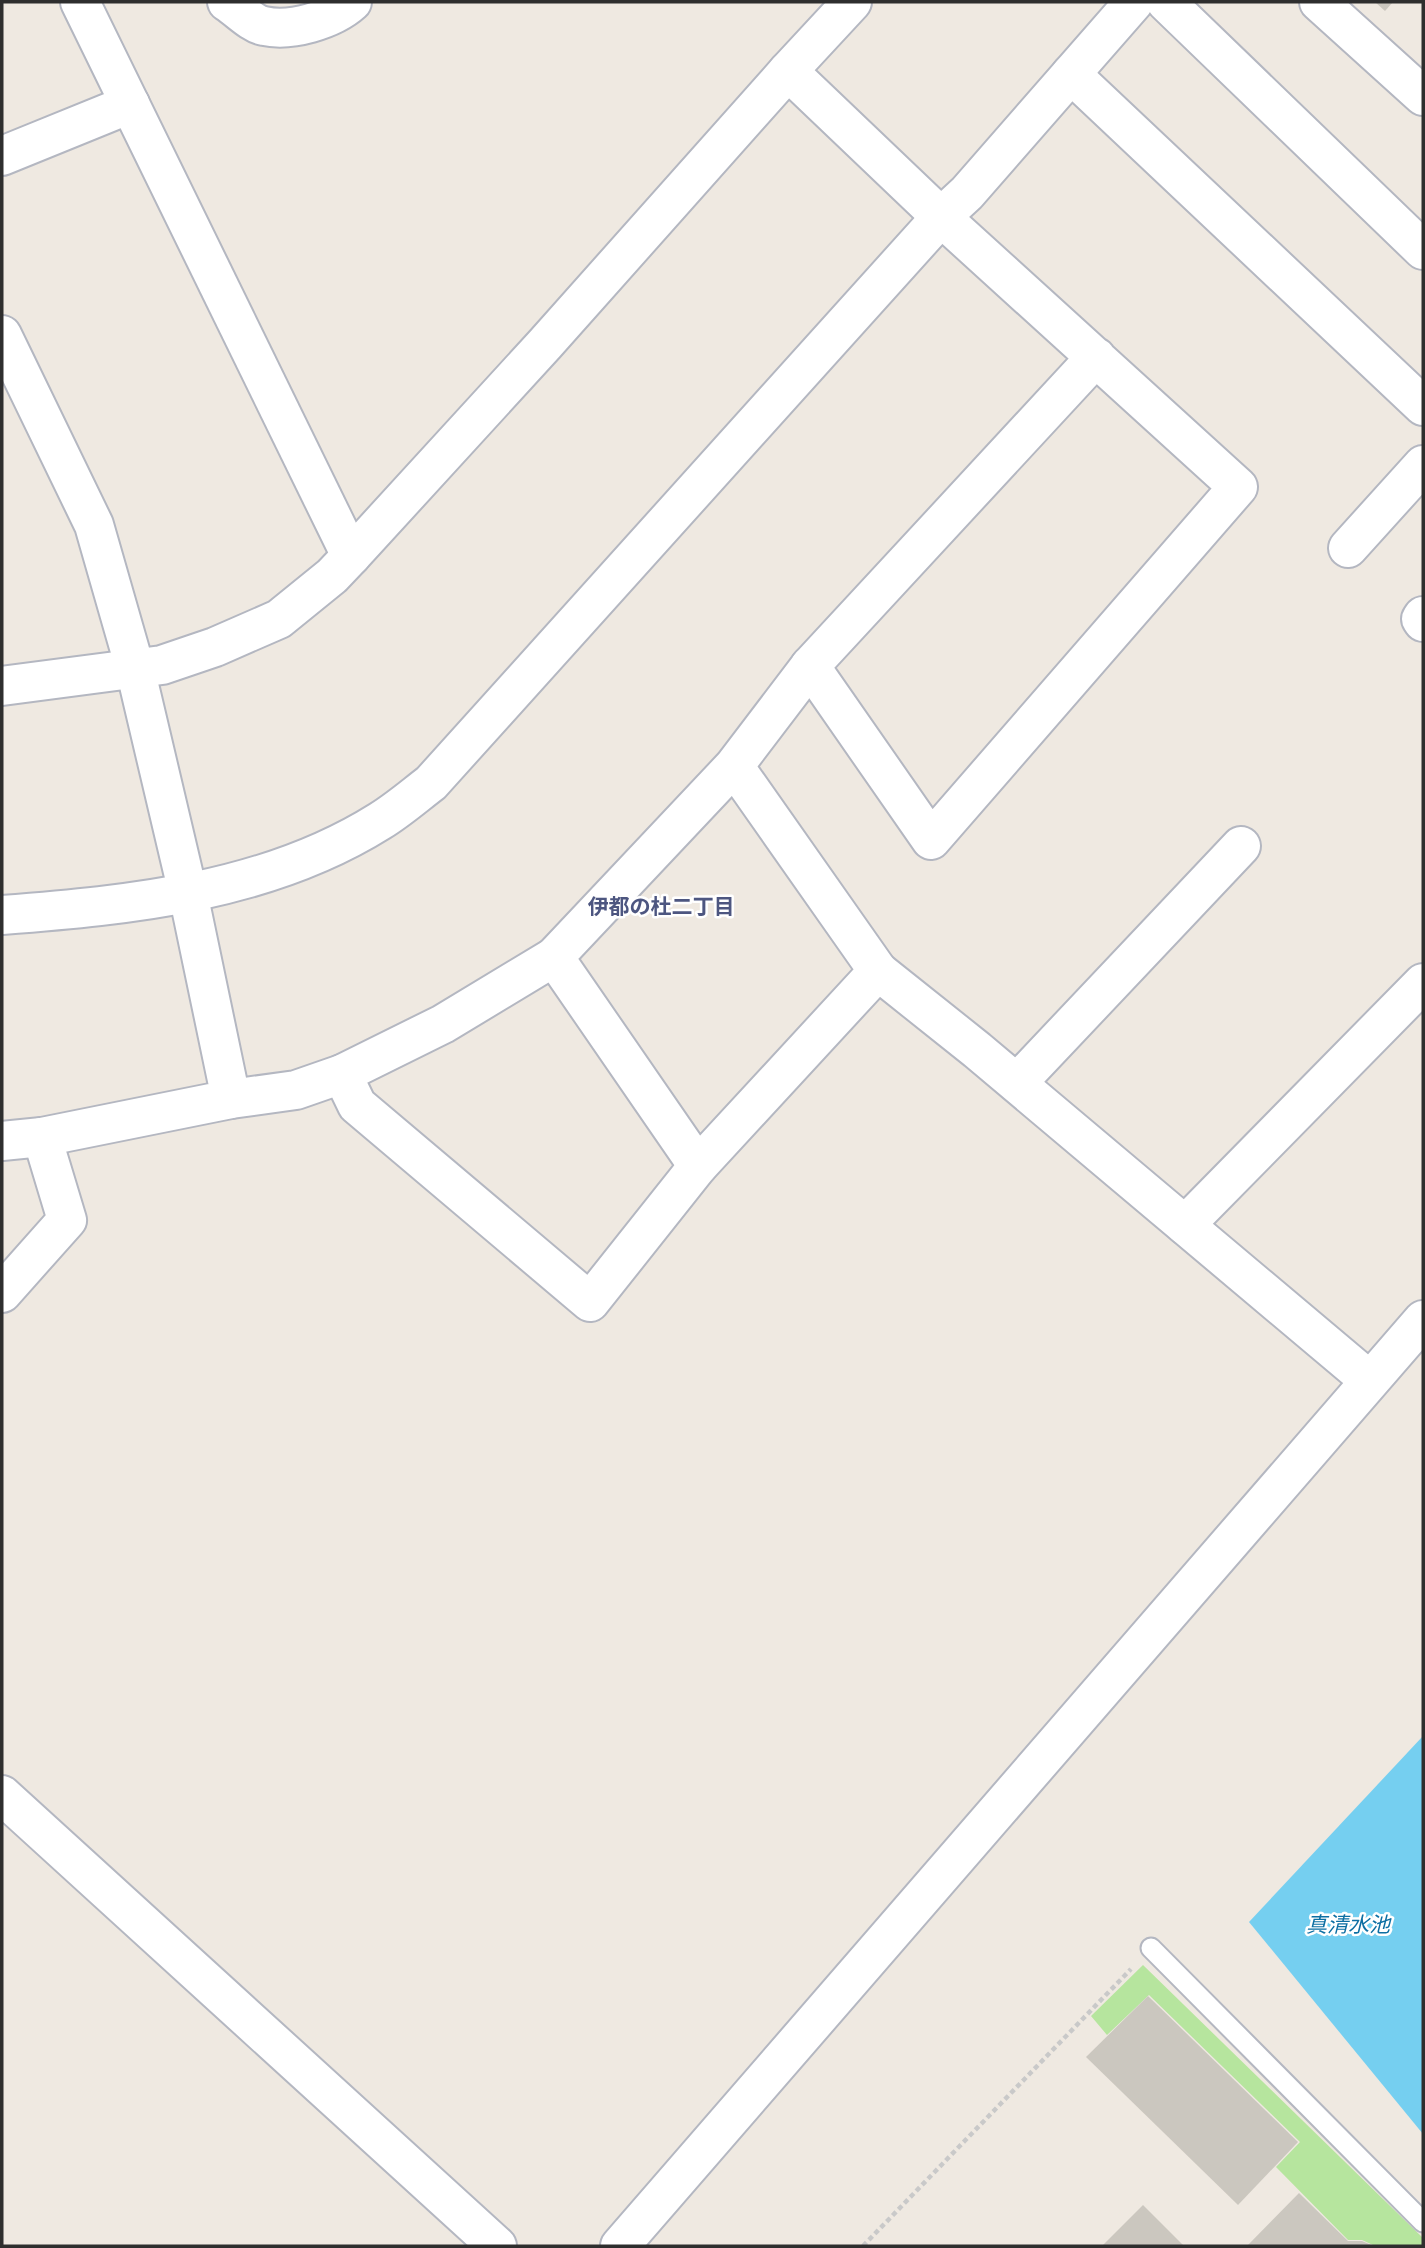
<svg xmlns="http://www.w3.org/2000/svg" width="1425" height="2248" font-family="'Archivo Narrow','Noto Sans JP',sans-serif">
  <rect width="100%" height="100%" fill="#efe9e1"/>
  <polygon fill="#b6e59e" points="1143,1965 1423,2238 1423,2246 1375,2246 1362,2240 1348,2240 1276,2167 1300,2142 1149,1995 1107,2035 1091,2016"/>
  <polygon fill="#75cff0" points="1423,1736 1423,2134 1249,1922"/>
  <g fill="#cbc7bf">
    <polygon points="1375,2 1393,2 1385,11"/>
    <polygon points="1148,1996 1298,2142 1238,2205 1086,2057"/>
    <polygon points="1299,2193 1348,2241 1362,2241 1374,2246 1247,2246"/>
    <polygon points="1143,2205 1184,2246 1102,2246"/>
  </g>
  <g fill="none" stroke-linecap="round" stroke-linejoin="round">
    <defs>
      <polyline id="lane" points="1151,1948 1423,2222"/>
      <g id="street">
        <polyline points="80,2 351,556"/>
        <path d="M227,2c11,7 25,22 37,24 27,6 68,-6 88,-24"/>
        <polyline points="852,2 788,71 941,217 1238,487 931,840 810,666 1096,357"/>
        <polyline points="1166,2 1423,250"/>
        <polyline points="1319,2 1423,96"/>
        <polyline points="1071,74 1423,406"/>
        <polyline points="2,156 130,104"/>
        <polyline points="2,335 94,525 135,668 188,893 231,1099 42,1137 67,1220 2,1293"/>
        <polyline points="1348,548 1423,465"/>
        <polyline points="1423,616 1421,619 1423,622"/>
        <polyline points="2,686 162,665 215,647 279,619 332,576 351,556 545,344 788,71"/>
        <polyline points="734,766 878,971 698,1166 554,957 734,766 810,666"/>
        <polyline points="878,971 977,1050 1369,1380"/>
        <polyline points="342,1074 357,1105 590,1302 698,1166"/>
        <polyline points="1017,1083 1241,846"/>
        <polyline points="231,1099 296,1090 342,1074 443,1024 554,957"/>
        <polyline points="2,1141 42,1137"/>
        <polyline points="1185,1225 1423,983"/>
        <polyline points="620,2246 1423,1320"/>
      </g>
      <g id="secondary">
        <path d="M2,915c129,-10 265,-23 378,-94 18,-11 34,-25 51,-38l510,-566 26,-24 167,-191"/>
        <polyline points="2,1795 497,2246"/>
      </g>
    </defs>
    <use href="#lane" stroke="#b4b7c1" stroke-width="23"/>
    <use href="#street" stroke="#b4b7c1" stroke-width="42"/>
    <use href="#secondary" stroke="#b4b7c1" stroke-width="42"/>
    <polyline stroke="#c9c9c9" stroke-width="4.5" stroke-dasharray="5 3.5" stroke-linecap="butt" points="863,2246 1131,1969"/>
    <use href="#lane" stroke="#fff" stroke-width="19"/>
    <use href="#street" stroke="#fff" stroke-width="38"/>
    <use href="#secondary" stroke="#fff" stroke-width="38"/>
  </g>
  <g text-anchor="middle" stroke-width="5" stroke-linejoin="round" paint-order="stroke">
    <g font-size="21" font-weight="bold" fill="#4d5680" stroke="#fff">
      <text x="661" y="914">伊都の杜二丁目</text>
    </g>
    <g font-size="21" font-style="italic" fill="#0d6fa3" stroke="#fff">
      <text x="1348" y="1932">真清水池</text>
    </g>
  </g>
  <rect width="1425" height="2248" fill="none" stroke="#2e2e2e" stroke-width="7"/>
</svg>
